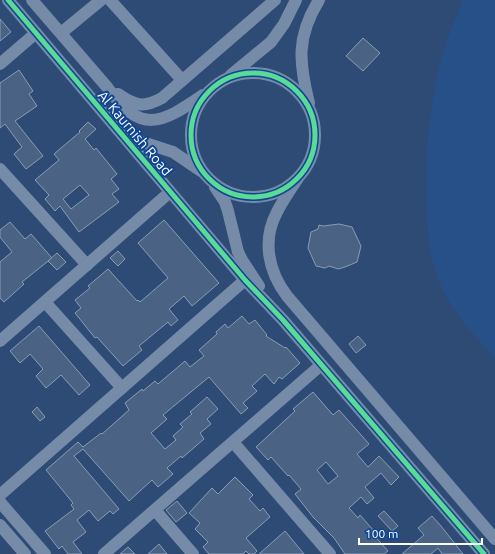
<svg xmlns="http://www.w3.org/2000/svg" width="495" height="554" font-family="Ubuntu,sans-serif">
  <rect width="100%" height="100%" fill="#2d4b75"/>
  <path fill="#285088" d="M463,0h32v358c-16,-18 -34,-36 -46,-57 -8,-13 -14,-30 -18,-45 -2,-8 -2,-18 -3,-27 -5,-50 -1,-102 9,-151 5,-27 16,-53 26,-78z"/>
  <g fill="#4a6384" stroke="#8a9cb6" fill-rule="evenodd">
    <polygon points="0,19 11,32 0,41"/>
    <polygon points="363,38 380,53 363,71 346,56"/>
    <polygon points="19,70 33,91 29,94 37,106 15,121 43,156 26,169 14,154 22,147 5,124 0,128 0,83"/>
    <path d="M88,122l8,7 -11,10 9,11 2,-2 21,26 -6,5 8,10 -7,5 7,8 -40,30 -19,-26 -5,5 -10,-12 4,-4 -14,-15 24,-20 -5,-6 26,-22 -1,-1zM80,185l9,10 -18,14 -8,-10z"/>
    <polygon points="164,220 219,283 192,306 184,296 169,309 178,320 171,326 168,322 139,346 142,350 123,366 97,337 95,338 75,313 81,308 75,300 90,288 88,286 108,269 137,301 138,300 140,302 168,278 138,243"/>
    <polygon points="10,222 25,239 31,234 52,258 22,282 24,284 4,302 0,298 0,262 12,252 0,237 0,230"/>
    <polygon points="339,224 352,227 361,246 357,262 345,267 338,269 329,266 325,268 316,266 308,248 311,232 318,229 319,225 323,226"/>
    <polygon points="118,251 125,259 118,266 110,258"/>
    <polygon points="57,253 66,262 57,270 48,261"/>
    <polygon points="242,316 249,324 255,320 267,335 266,336 285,348 286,347 300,363 282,379 279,377 274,384 265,374 252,386 257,391 243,403 248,408 241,414 209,377 163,415 167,419 151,433 165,449 176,440 173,436 183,427 180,424 192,414 190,412 207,397 218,409 207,419 211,424 200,433 204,439 182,458 181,456 167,468 173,474 158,487 152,480 129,501 83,449 74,456 119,509 113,514 110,511 98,521 89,510 77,520 86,532 73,542 82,554 68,554 62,546 59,549 45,531 74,509 71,505 73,503 46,470 78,442 83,447 101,433 102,434 129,410 125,403 142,389 143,391 155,381 158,384 185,361 190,367 204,356 199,350 217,334 216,332 225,324 228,328"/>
    <polygon points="39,326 90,385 79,395 61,375 46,388 36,376 43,369 30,354 20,363 10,351"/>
    <polygon points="358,336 366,345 356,353 349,344"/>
    <path d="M313,392l20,23 6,-5 30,34 -12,10 11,13 11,-11 20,21 -8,8 -10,-12 -16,14 9,11 -7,6 -6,-7 -12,11 9,10 2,-3 14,16 -2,2 16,18 -4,3h-39l-11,-16 -21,-21 -18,-23 6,-5 -12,-14 -1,1 -17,-19 -3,3 -12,-13 39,-36 -2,-2zM326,462l12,14 -10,8 -11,-14z"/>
    <polygon points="37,407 45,417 40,421 32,412"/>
    <polygon points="235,477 253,495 249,499 260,511 263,508 270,517 246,538 257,551 254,554 249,554 246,551 243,554 209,554 203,547 208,542 195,529 200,523 189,513 212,488 218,494"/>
    <polygon points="177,501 187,513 176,522 166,510"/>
    <polygon points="384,511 398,526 392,531 378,516"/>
    <polygon points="432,516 441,526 463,554 442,554 438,548 431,554 402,554 424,535 418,528"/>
    <polygon points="285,531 304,554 259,554"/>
    <polygon points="159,544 167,554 148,554"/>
    <polygon points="128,547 135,554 120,554"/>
  </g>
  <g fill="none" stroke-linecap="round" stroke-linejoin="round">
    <g stroke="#758ba8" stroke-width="12">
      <polyline points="8,0 245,280 283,320 484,554"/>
      <path d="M32,0l75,87c34,48 54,37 96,8"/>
      <polyline points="110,0 182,80"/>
      <polyline points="61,33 101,0"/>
      <polyline points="0,64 36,33"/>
      <circle cx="253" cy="135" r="62"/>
      <polyline points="231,75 271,42 284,24 296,0"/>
      <path d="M118,94c17,12 26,14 44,4l113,-98"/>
      <path d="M309,103c-10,-40 -13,-66 10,-103"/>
      <polyline points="123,133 136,140 173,152 201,171"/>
      <polyline points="0,169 87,265"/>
      <path d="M298,178c-7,11 -15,22 -21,34 -15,28 -9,59 10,84l208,243"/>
      <polyline points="215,187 225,202 228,211 238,252 242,260 259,286"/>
      <polyline points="45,302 122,388"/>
      <polyline points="0,341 170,192"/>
      <polyline points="233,442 330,554"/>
      <polyline points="0,495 245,280"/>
      <polyline points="0,502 45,554"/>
      <polyline points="155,510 193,554"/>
      <polyline points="0,525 25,554"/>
      <polyline points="104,554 321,365"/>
    </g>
    <defs>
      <g id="cycleway">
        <polyline points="8,0 245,280 283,320 484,554"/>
        <circle cx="253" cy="135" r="62"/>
      </g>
    </defs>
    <use href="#cycleway" stroke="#0f4693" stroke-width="8"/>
    <use href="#cycleway" stroke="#5adb95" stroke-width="5"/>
  </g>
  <g text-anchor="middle" stroke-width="4" stroke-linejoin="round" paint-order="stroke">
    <g font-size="14" fill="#fff" stroke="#0f4693">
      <text transform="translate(135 133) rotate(50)" y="5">Al Kaurnish Road</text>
    </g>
  </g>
  <path d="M359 538v6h123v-6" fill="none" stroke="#ffffff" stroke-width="2"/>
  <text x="365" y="538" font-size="12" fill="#ffffff" stroke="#0f4693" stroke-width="3" paint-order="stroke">100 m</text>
</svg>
